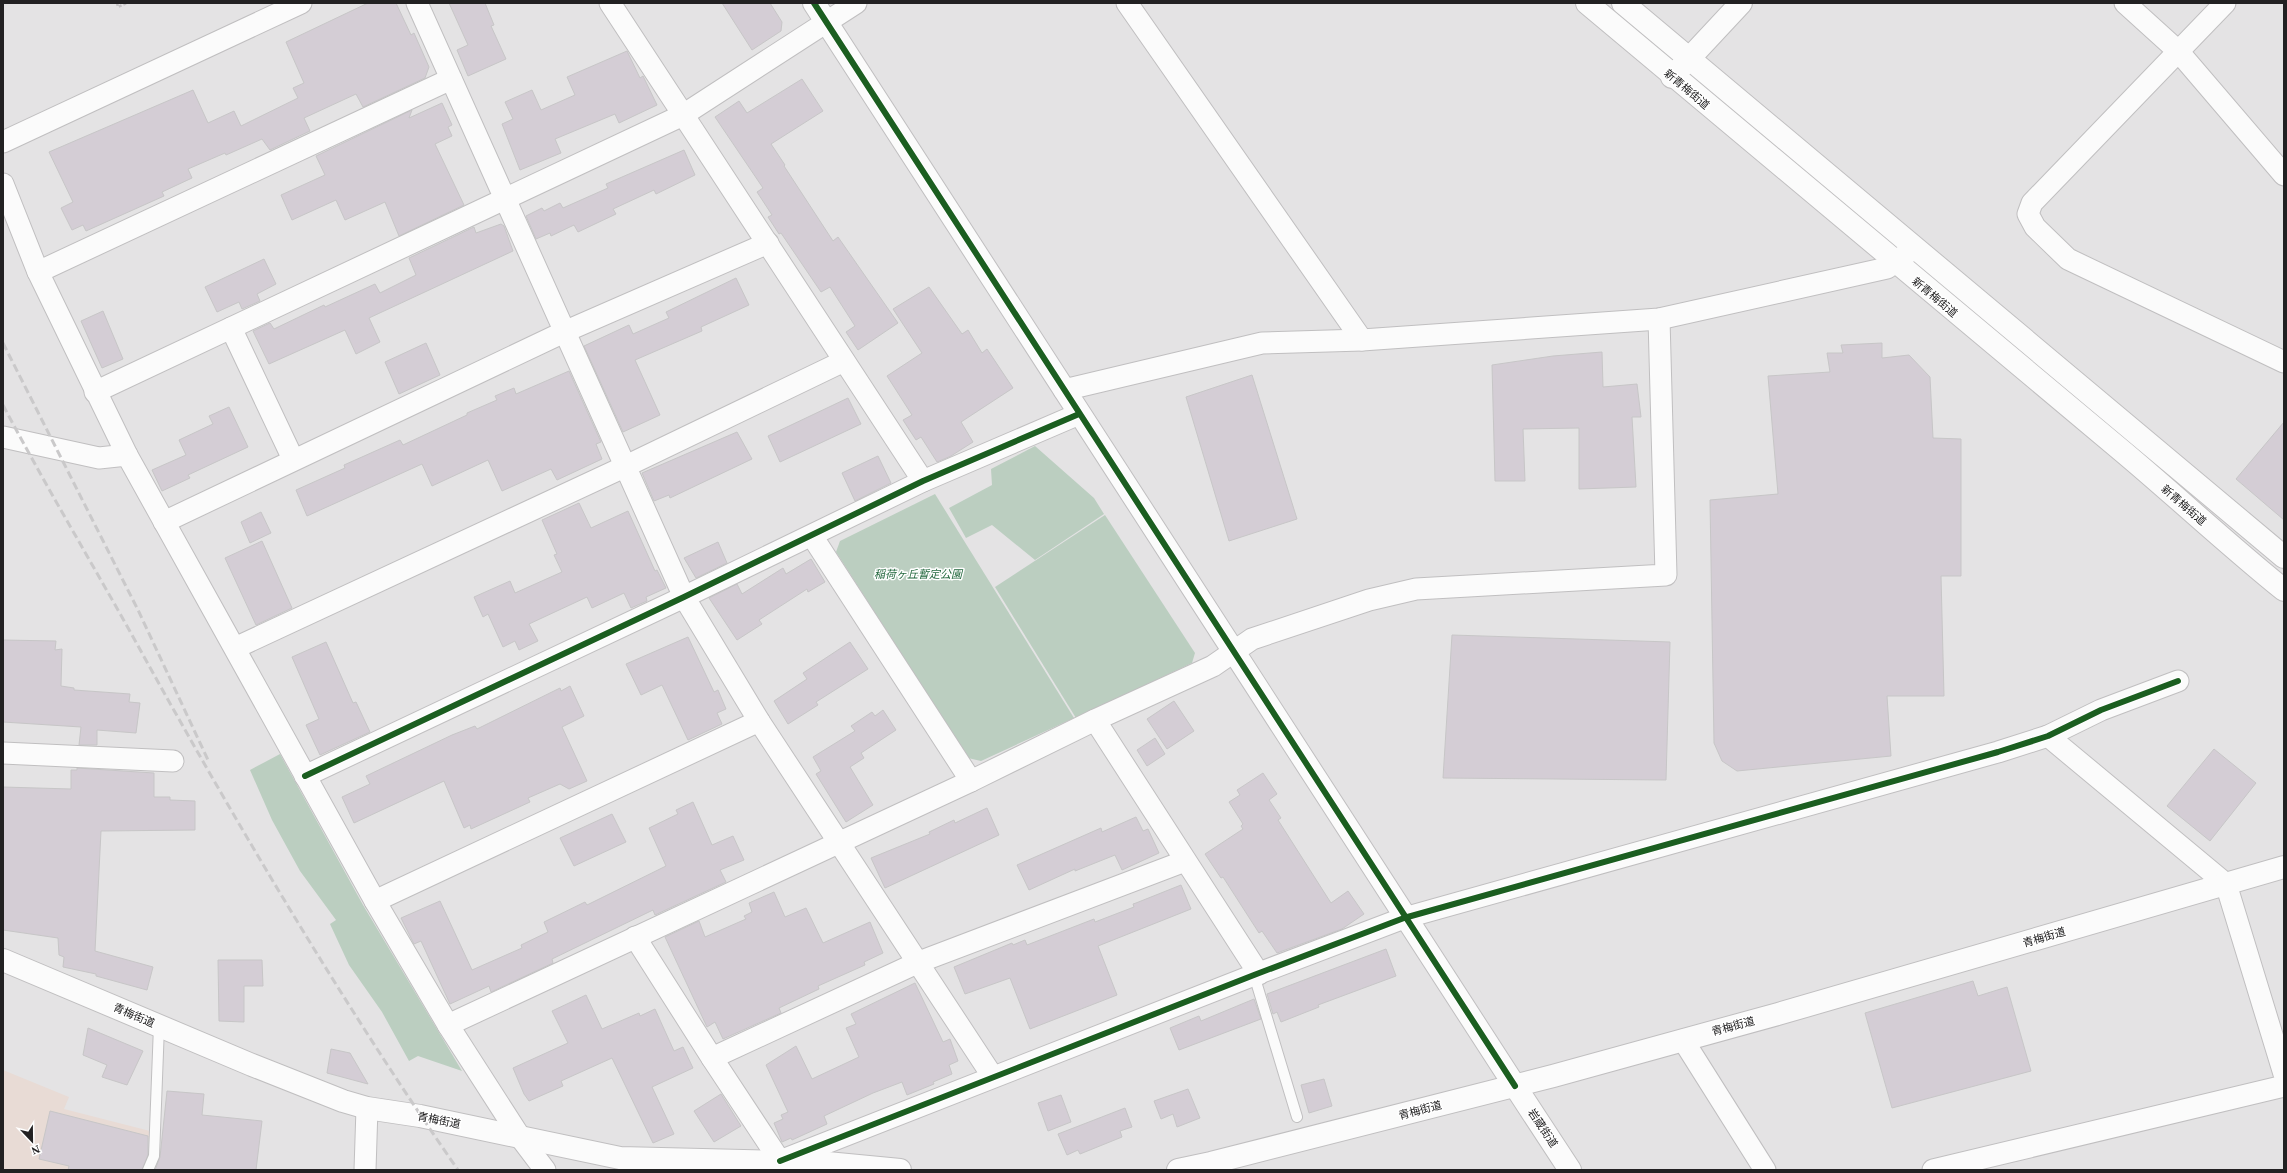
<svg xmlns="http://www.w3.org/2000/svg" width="2287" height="1173" font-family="'Times New Roman','Noto Sans JP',serif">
  <rect width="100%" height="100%" fill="#e4e3e4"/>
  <polygon fill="#e8dbd5" points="3,1070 69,1097 64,1109 150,1131 142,1170 3,1170"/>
  <g fill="#bbcec0">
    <polygon points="1035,446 1094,498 1104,514 1035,560 992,525 966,538 949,508 992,485 991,469"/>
    <polygon points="935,494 1074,718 981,761 968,758 836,552 840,541"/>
    <polygon points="1105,515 1195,653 1192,663 1076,718 995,587"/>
    <polygon points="280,754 363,905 462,1071 418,1056 409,1061 382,1012 349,965 330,924 336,920 300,871 272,820 250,770"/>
  </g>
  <g fill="#d4cdd5" stroke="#c7c6c7">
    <polygon points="368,3 396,3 411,35 414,33 429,67 425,78 363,107 356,94 304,118 310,131 270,150 262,139 226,155 225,153 188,169 192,178 162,192 164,196 86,231 83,225 72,230 61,208 73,202 49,152 193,90 208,123 234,111 241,126 298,98 293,88 304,83 286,42"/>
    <polygon points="449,3 485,3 494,25 491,26 506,59 468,76 457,50 468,45"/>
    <polygon points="722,3 770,3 782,22 781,31 752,50"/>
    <polygon points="627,51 640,78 643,76 657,105 619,123 615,114 555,139 561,153 520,170 502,124 513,119 505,102 532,90 541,110 575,95 567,77"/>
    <polygon points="802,79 823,111 771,144 785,165 784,166 833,241 838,237 898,323 858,350 846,332 855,326 830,287 821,292 781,233 779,234 768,217 772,215 757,192 763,188 715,117 739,101 747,113"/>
    <polygon points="442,103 452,125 448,127 452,136 435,144 464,205 399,236 385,202 345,220 336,200 292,220 281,195 325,175 316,156 412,110 409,118"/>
    <polygon points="684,150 695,175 656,194 654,190 613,209 616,214 578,232 574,225 551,236 550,233 536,239 526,216 542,208 544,211 560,203 563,208 608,188 606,184"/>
    <polygon points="501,224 504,226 513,251 369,318 380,342 356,354 345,330 269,364 253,331 270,323 274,329 324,305 325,307 375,284 380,293 416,275 409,258 474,227 476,233"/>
    <polygon points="264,259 276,284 257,294 260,301 242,309 239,302 217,312 205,287"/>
    <polygon points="736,278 749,305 701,327 702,331 635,360 660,415 623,432 584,346 629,325 633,334 669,318 666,312"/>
    <polygon points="929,287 962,334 968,330 982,353 987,349 1013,388 961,422 973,442 951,456 937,462 921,437 916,440 903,420 912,415 887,376 922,353 893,309"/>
    <polygon points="103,311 123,359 102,368 81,321"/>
    <polygon points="426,343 440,375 399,394 385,362"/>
    <polygon points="1882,343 1882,358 1909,355 1930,377 1933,438 1961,439 1961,576 1941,576 1944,696 1887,696 1891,756 1737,771 1722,761 1714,743 1710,500 1778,494 1768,376 1830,372 1827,353 1843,353 1841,345"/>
    <polygon points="1602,352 1603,387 1637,384 1641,417 1632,417 1636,487 1579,489 1579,428 1523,429 1525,481 1495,481 1492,365 1553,356"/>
    <polygon points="569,371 601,442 596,444 602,459 557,480 551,469 502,491 488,460 432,486 422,464 307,516 296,490 345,468 344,465 400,440 403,445 467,415 467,413 497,400 495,396 514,388 516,394"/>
    <polygon points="1252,375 1297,519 1229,541 1186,397"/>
    <polygon points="848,398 861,424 780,462 768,436"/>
    <polygon points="229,407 248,447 188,475 190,478 162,491 152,470 186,455 179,440 213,424 209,416"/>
    <polygon points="2284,422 2284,520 2236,479"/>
    <polygon points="737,432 752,459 670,498 669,495 654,501 642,473"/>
    <polygon points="878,456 891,483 855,501 842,473"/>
    <polygon points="579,503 591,528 628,511 655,571 657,570 666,588 646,597 647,601 631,608 624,593 592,608 587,597 529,624 538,641 519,650 515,641 503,647 488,614 483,617 474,597 510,581 515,593 562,572 554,555 557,554 542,520"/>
    <polygon points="261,512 271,533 250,543 241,522"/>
    <polygon points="262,541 292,608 256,625 225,558"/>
    <polygon points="718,542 727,563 696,578 684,558"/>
    <polygon points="811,559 825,582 808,592 807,589 759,620 762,624 737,640 709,598 737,584 742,594 783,568 786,574"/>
    <polygon points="1452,635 1670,642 1666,780 1443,778"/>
    <polygon points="688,637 714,692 718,690 726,709 717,713 722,724 688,740 662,685 641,695 626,664"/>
    <polygon points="3,640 56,641 55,650 62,649 61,686 74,688 74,690 130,694 129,702 140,703 136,733 97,730 97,745 79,745 81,727 3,722"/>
    <polygon points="326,642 353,703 356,702 370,732 320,755 306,725 319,719 292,657"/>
    <polygon points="850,642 868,669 816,702 818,705 788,724 774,701 807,679 803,673"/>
    <polygon points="570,686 584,716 562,727 587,781 569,789 560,784 528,798 530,802 471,829 470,825 464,828 444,781 354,823 342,797 370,784 366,776 452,735 475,726 477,729 560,688 561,691"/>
    <polygon points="1174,701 1194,731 1167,749 1147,719"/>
    <polygon points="883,710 896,730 861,753 864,758 850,767 873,805 846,822 816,774 821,771 813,757 855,731 851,726 872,712 875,716"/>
    <polygon points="1155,738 1165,754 1147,766 1137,750"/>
    <polygon points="2214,749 2256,783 2210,841 2167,806"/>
    <polygon points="77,768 154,773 154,797 170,797 170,800 195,801 195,830 101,831 95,951 153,967 147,990 96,976 96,974 63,967 64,957 59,955 58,938 3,930 3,787 71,789 71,770 77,770"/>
    <polygon points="1263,773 1277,794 1269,800 1281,818 1278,820 1331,903 1348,891 1364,914 1342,929 1277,953 1262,931 1259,933 1223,877 1221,878 1205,854 1243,829 1241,826 1243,824 1229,802 1240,795 1237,790"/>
    <polygon points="693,802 712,845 733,836 744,860 720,870 726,882 655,915 653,910 552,959 553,963 491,992 489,986 450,1004 421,941 414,944 401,918 440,901 472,970 522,948 521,945 548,932 544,922 585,902 587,905 666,866 649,828 678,814 676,810"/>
    <polygon points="987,808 999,835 885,888 871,858 930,834 929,832 954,820 955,823"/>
    <polygon points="612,814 626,842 574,866 560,838"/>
    <polygon points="1136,817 1143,831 1148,829 1159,853 1122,870 1115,855 1075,871 1075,869 1029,890 1017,865 1101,828 1102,832"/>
    <polygon points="1181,885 1191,909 1098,946 1117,995 1030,1029 1010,978 965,994 954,967 1012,943 1013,945 1025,940 1027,945 1094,919 1095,922 1134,907 1133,904 1136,903"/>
    <polygon points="774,892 785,917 806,908 823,943 870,922 883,953 864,962 865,965 818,986 819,989 779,1008 781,1013 723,1039 715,1022 707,1027 665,937 699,921 705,937 746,919 744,916 752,912 749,903"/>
    <polygon points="1386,949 1396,976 1318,1005 1319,1007 1281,1022 1277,1012 1273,1014 1267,994"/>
    <polygon points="218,960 262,960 263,986 244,986 244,1022 219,1021"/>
    <polygon points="1973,981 1978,996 2007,987 2031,1071 1892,1108 1865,1013"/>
    <polygon points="915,983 943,1042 950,1039 958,1061 949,1065 952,1074 933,1082 934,1084 907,1095 902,1082 873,1093 824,1116 827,1124 792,1140 791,1138 782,1142 774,1123 783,1119 781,1115 788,1112 766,1065 796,1046 812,1079 859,1057 846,1028 856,1024 851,1014"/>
    <polygon points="586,995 602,1029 639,1013 640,1016 655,1009 674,1051 683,1047 693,1068 652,1087 674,1134 653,1143 612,1058 561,1081 563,1086 529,1101 524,1094 513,1068 568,1043 552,1011"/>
    <polygon points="1254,999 1261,1019 1179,1050 1170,1028 1199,1016 1201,1021"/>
    <polygon points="88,1028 143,1051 127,1085 102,1077 107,1065 83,1055"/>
    <polygon points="331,1049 350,1053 368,1084 327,1073"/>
    <polygon points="1324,1079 1332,1106 1309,1113 1301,1085"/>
    <polygon points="1188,1089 1200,1118 1177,1127 1173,1114 1161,1119 1154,1101"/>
    <polygon points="167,1091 204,1094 202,1115 262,1121 256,1170 155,1170 160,1157"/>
    <polygon points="721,1094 741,1126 714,1142 694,1111"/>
    <polygon points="1061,1095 1071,1122 1048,1131 1038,1103"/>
    <polygon points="1125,1108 1132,1127 1120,1131 1122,1137 1080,1154 1078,1150 1067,1155 1058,1134"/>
    <polygon points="50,1111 148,1136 148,1155 142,1170 68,1170 69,1166 39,1159"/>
  </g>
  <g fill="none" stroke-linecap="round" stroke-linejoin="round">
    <defs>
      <g id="lane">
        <polyline points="1254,975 1297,1117"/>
        <polyline points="148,1170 154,1156 159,1026"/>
      </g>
      <g id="street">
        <polyline points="417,3 684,597 759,721 993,1077"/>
        <polyline points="610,3 923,481"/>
        <polyline points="1127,3 1362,340"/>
        <polyline points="2125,3 2178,51 2284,175"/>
        <polyline points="2225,3 2032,203 2028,214 2035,227 2068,259 2284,362"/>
        <polyline points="3,142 301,3"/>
        <polyline points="3,184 38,272 127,455 375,901 448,1025 520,1137 545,1170"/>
        <polyline points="38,272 451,79"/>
        <polyline points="231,328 293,459"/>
        <polyline points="1064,390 1262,343 1362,340 1659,319 1887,268 1914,248"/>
        <polyline points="95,392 683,115 856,3"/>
        <polyline points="3,437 99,458 127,455"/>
        <polyline points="164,522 564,332 768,243"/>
        <polyline points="235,648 624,467 844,361"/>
        <polyline points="1095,720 1259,974"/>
        <polyline points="2048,736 2226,884 2284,1074"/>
        <polyline points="3,753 173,761"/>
        <polyline points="305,776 684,597 923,481 1079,414"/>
        <polyline points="971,781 1095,720 1213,666 1252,639 1369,600 1416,589 1666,575 1659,319"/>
        <polyline points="375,901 759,721"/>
        <polyline points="635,937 712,1058 786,1170"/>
        <polyline points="448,1025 971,781 812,536"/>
        <polyline points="1683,1040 1765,1170"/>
        <polyline points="712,1058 919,962 1185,861"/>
        <polyline points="780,1161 1254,975 1404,918 1998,752 2048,736 2101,710 2178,681"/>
        <polyline points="365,1170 367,1108"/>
        <polyline points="1933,1170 2284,1086"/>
      </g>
      <g id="secondary">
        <polyline points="814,3 1515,1086"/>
        <polyline points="1672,77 1741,3"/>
      </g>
      <g id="primary">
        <path d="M1587,3c177,150 355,299 534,447 55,46 107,95 163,140"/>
        <polyline points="1623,3 2284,557"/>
        <polyline points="3,960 252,1065 343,1101 367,1108 420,1116 620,1158 827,1163 900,1170"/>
        <polyline points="1515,1086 1570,1170"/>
        <polyline points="1178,1170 1211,1163 1553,1076 1778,1014 2284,867"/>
      </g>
    </defs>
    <use href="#lane" stroke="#c0bfc0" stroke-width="12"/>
    <use href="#street" stroke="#c0bfc0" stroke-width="23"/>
    <use href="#secondary" stroke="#c0bfc0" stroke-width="24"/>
    <use href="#primary" stroke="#c0bfc0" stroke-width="24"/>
    <polyline stroke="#c3c1c3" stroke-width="2.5" stroke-dasharray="3 2" stroke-linecap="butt" points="117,3 118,7 127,3"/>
    <use href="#lane" stroke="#fbfbfb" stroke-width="10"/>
    <use href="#street" stroke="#fbfbfb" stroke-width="21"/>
    <use href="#secondary" stroke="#fbfbfb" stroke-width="22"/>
    <use href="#primary" stroke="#fbfbfb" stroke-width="22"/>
    <g stroke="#cac9ca" stroke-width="3" stroke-dasharray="8 4" stroke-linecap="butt">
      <polyline points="3,343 138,610 208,760"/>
      <path d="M3,405c41,78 86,153 129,230 101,183 207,363 326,535"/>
    </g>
    <defs>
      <g id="cycleway">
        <polyline points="814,3 1515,1086"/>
        <polyline points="305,776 684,597 923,481 1079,414"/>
        <polyline points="780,1161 1254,975 1404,918 1998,752 2048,736 2101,710 2178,681"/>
      </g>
    </defs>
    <use href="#cycleway" stroke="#fff" stroke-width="8"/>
    <use href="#cycleway" stroke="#1b5e20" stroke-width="6"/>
  </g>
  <g text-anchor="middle" stroke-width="3" stroke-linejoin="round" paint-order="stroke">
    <g font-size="11" fill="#222122" stroke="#fff">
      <text transform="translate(1687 89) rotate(40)" y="4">新青梅街道</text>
      <text transform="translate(1935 297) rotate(40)" y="4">新青梅街道</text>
      <text transform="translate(2184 505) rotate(41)" y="4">新青梅街道</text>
      <text transform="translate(2044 937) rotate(-16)" y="4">青梅街道</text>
      <text transform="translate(134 1015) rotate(23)" y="4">青梅街道</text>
      <text transform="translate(1733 1026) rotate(-15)" y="4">青梅街道</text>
      <text transform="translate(1420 1110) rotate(-15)" y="4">青梅街道</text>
      <text transform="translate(439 1120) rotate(11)" y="4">青梅街道</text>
      <text transform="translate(1543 1128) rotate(56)" y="4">岩蔵街道</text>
    </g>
    <g font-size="11" font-style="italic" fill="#22673d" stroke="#fff">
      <text x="918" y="578">稲荷ヶ丘暫定公園</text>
    </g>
  </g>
  <rect width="2287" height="1173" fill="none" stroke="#222122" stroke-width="8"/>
  <g transform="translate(32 1141) rotate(158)" stroke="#ffffff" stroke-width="3" paint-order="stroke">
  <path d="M0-3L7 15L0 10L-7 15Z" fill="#222122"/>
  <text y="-6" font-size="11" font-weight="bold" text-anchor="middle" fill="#222122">N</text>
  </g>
</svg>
